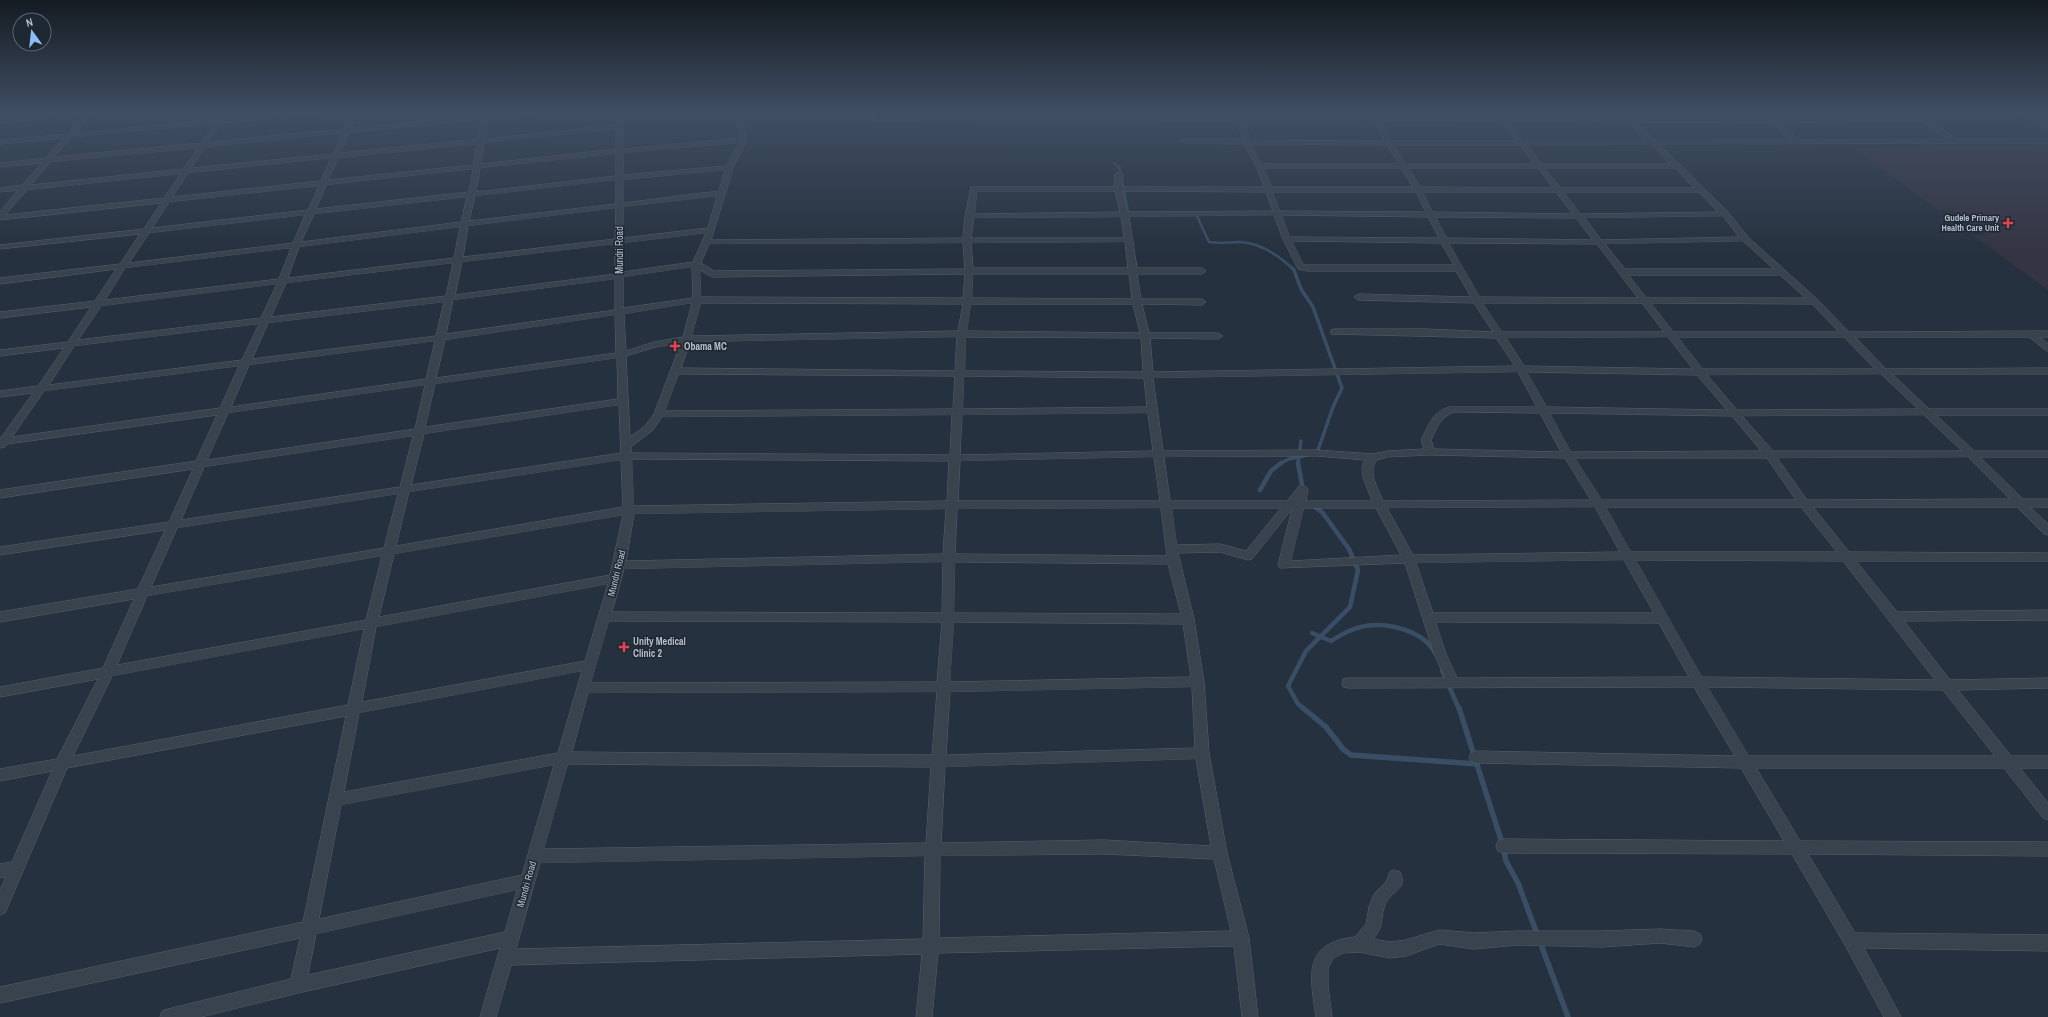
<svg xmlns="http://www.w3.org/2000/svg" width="2048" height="1017" font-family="'Archivo Narrow',sans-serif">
  <rect width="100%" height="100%" fill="#25313e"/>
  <polygon fill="#343442" points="2048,145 2048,290 1972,235 1986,235 1951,210 1938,210 1854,148"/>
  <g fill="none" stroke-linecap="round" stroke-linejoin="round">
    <g stroke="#394e65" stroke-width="2.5">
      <polyline points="873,112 873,120 919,120"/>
      <polyline points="1114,163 1119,167 1128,212 1133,214"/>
      <path d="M1194,214h2l13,28c11,2 20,0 31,0 20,1 38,13 52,26"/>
    </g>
    <g stroke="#394e65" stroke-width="3.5">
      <polyline points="1279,464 1289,459 1317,453 1333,407 1342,388 1313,307 1301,289 1294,270 1291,267"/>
      <polyline points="1298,464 1301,441"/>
    </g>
    <g stroke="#394e65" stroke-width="4.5">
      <polyline points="1298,463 1303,490"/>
      <polyline points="1260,490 1271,471 1281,463"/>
      <path d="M1312,633l19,8c10,-6 21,-13 34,-15 23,-4 59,5 70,27"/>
      <polyline points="1442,670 1459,709"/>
      <polyline points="1304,709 1298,704 1288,686 1306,651 1350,607 1358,570 1349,549 1322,512 1312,505"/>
    </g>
    <g stroke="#394e65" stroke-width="5.5">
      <polyline points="1303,708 1326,727 1343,749 1351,755 1477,764"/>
      <polyline points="1459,708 1503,846 1506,861 1518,883 1568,1017"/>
    </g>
    <defs>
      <g id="minor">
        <path d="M79,112h24l-12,3 -15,18 140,-13 6,-8h6l-4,7 77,-7h23l-3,2 -100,9 -13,19 136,-13 8,-17h6l-7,16 131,-12 1,-4h6v3l53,-3 -3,2 -51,5 -3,20 132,-14v-13h6v37l117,-11 -3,-26h6l4,28 -14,28 -22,72 252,-2 2,-22 6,-29h143l1,-13 4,-2 4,2 -1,13h142l-8,-21 -12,-22 -61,-1 -3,-2 3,-2h60l-6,-18 -259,1 -3,-2 1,-8h6v6l254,-1 -1,-5h6l2,5 129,-1 -2,-4h6l2,4 120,1 3,-3 4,3 119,1 -1,-2 3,-2 6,4 132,1 -7,-7h7l9,7 142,-2 1,-2 10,3 30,21h92v4l-389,1 69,68 20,25 69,62 32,33 199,-1v6h-8l8,7v8l-19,-15h-174l31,32 162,-1v6h-156l37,35h119v6h-112l38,36h74v6h-68l43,42h25v8h-18l18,17v11l-4,-1 -27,-27h-204l36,45 199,1v8h-192l41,51 151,-2v10l-144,1 46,59 98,-2v10l-90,2 53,66h37v12h-28l28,35v17l-5,-2 -39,-50h-248l44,73 248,1v14l-240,-2 47,79 193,2v16l-184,-3 37,69h-17l-39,-72 -53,-91 -289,-1 -5,-2 -2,-5 2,-5 5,-2 281,2 -43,-73 -265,-5 -5,-2 -2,-4 2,-4 5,-2 259,5 -41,-69 -346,1 -5,-1 -1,-4 1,-4 5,-1h97l-11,-24 -29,-91 -125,5 -2,-3 14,-56 -40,50 -4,1 -28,-8 -42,1 16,66 10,63 5,71 18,100 22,85 9,79h-16l-8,-71 -296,7 -6,64h-16l6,-63 -411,11 -15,52h-16l20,-69 -202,45 -97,24h-41l2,-6 6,-2 123,-30 9,-41 -300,65v-16l303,-65 43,-206 -279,52 -62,145 -5,2v-25l6,-13 -6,1v-14l12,-2 40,-91 -52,10v-12l57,-10 41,-80 -98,18v-10l103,-19 31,-69 -134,23v-10l138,-23 27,-59 -165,25v-8l169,-25 24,-53 -193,29v-8l196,-29 21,-46 -210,29 -2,3 -5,1v-9l33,-46 -33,4v-6l38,-5 26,-38 -64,8v-6l68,-8 23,-35 -91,11v-6l95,-11 21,-32 -116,15v-6l120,-14 20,-30 -140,15v-4l144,-16 17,-26 -161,17v-9l18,-21 -18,2v-4l22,-3 20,-22 -42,4v-4l46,-5 18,-20 -64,6v-4l68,-6 15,-19 -83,8v-4zM481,120l-3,19 -138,14 9,-20zM1374,120l10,21 -134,-1 -6,-19zM1381,120l120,1 15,20h-125zM1508,121l120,1 18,18h-122zM1921,121l26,18 -148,1 -21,-17zM1636,122l134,1 20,17h-136zM214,124l-13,19 -147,14 18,-20zM616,129v20l-135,15 3,-21zM342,133l-9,21 -142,14 14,-21zM739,143l-13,23 -103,9v-22zM477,144l-4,21 -145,15 10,-22zM1251,144l136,1 12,19h-137zM1651,144l19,20h-128l-15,-19zM1394,145h126l14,19h-128zM198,148l-15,21 -152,16 19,-23zM616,154v22l-140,16 4,-24zM331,158l-10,23 -149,16 16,-24zM1264,168h137l12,19h-141zM1409,168h129l15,20 -132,-1zM1545,168h130l19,20h-133zM473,169l-4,23 -153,17 10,-24zM725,170l-6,21 -96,12v-23zM180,174l-16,24 -159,17 22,-25zM616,180v24l-147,17 6,-25zM319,186l-11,24 -156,18 17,-26zM977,191h138l5,21 -145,2zM1122,191l144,1 7,19 -145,1zM1273,192h143l10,20 -146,-1zM1423,192h133l17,22 -140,-2zM1564,192h135l19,20 -137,2zM717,196l-9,32 -85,10v-31zM467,197l-6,25 -160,20 13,-28zM616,208l-1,31 -152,18 5,-31zM305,215l-12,28 -164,20 20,-30zM1274,215l9,24 15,30 9,2h149l15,26 -113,-3 -4,3 4,3 116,3 19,29 -67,-3h-92l-3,1v4l165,4 19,28 -362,6 -3,-34 68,1 5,-3 -5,-3h-69l-7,-29 60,1 4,-3 -4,-3h-61l-4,-25h65l4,-3 -4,-3h-65l-8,-51zM1282,215l146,2 11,21 -149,-1zM1723,216l16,21 -138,3 -16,-22zM1121,217l3,21h-153l3,-20zM1436,217l140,1 17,22 -146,-2zM460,227l-6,31 -166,20 11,-31zM706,233l-13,29 -70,10v-29zM1292,241l149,2 13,22h-150zM1743,241l31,28h-149l-20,-25zM1125,242l3,26h-155l-2,-25zM963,243l2,26 -251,2 -13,-8 8,-19zM1449,243l148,1 41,54 -158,-1zM615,244v30l-160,21 7,-33zM291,248l-12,31 -174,21 20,-32zM453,263l-7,33 -175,21 15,-34zM692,267l1,31 -70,10v-31zM700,270l12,7 253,-3 -2,24 -262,-1zM973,274h156l3,25 -160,-1zM1629,275h151l26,23h-159zM615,279v31l-169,24 7,-34zM277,284l-16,34 -183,22 23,-34zM444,302l-8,34 -184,23 16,-36zM692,303l-9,34 -29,5 -28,9 -2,-37zM701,303l262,1 -5,27 -266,5zM1483,303h159l22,29h-162zM1651,303l161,1 27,28h-165zM971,304h162l7,29 -173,-2zM615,315l1,38 -180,25 9,-38zM259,324l-17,36 -193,25 25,-39zM957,337l-2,34 -274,-3 9,-26zM966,337l175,1 2,34 -178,-1zM1668,337l25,32 -169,-3 -18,-28zM1678,337h166l31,32h-172zM435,341l-9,38 -195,28 18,-42zM681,343l-27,71 -9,12 -15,11 -4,-81 30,-9zM617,358l1,41 -193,28 10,-43zM239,366l-19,42 -208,29 32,-46zM1518,372l19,35h-88c-17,5 -20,18 -28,33l3,9 -37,2 -14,3 -56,-4 -154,1 -10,-73zM1527,372l170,3 30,35 -180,-3zM679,374l276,2 -2,33 -288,2zM1881,374l37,35 -181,1 -30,-35zM964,376l180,2 3,29 -184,2zM425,385l-10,44 -208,31 21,-47zM619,405l2,48 -210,32 13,-51zM1454,412l86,1 21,39 -127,-3 -3,-9c6,-12 9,-23 23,-28zM1148,413l5,38 -193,4 2,-40zM1550,413l182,3 29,35 -190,1zM952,415l-2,40 -319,-2v-6l22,-17 9,-13zM1924,415l38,36h-189l-31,-35zM413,436l-13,51 -219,33 23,-53zM1430,455l135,3 26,42 -208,1c-5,-13 -16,-29 -6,-41l10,-3zM1317,456l48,4c-8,11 3,28 7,41h-66l2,-12 -5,-4 -4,1 -12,15h-117l-6,-44zM1154,457l6,44h-202l2,-40zM1968,457l42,42 -203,1 -30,-42zM1575,458h192l29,42h-194zM632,459l317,2 -2,40 -313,5zM621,460l2,47 -227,39 13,-54zM398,494l-14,54 -233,39 26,-59zM1595,507l25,45 -207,3 -26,-47zM1606,507h195l36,45h-206zM1161,508l6,48 -212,-2 2,-45zM1172,508h109l-35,43 -26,-7 -43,1zM1304,508h72l25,47 -110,6zM946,509l-3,45 -317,7 8,-47zM623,515l-13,60 -231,42 15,-63zM382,556l-16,64 -249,45 30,-69zM1624,560l30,53h-221l-17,-50zM1636,560l207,1 92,119 -233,-3zM943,562l-1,51 -330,-1 12,-43zM955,562l213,2 13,50 -227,-1zM608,584l-23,77 -223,41 14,-75zM609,621l333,1 -5,60 -346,1zM954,622l229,2 8,53 -241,5zM1436,622l223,1 30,54 -232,1 -11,-24zM364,629l-16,76 -275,51 39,-80zM582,671l-24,82 -214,39 15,-79zM1192,687l3,61 -249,7 4,-63zM1708,687l235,3 52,66h-246zM937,692l-5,63 -360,-3 16,-59zM1196,759l15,87 -107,-6 -163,3 4,-76zM568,764l363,3 -5,76 -382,6zM554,765l-32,110 -203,44 22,-114zM1104,854l110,5 17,72 -292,7 1,-82zM925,856l-2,83 -407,10 24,-86zM517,890l-12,42 -197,43 8,-41z"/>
        <polygon points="2017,112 2024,112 2048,126 2048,131"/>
        <path d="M1395,870l5,2c8,17 -8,19 -13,29 -8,13 -1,24 -14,38l17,3 16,-2 33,-10 35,3 44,-2h84l58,-2 34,2 6,3 2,5 -2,5 -6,3 -34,-4 -58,4 -84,-2 -44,4 -35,-5 -33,12 -16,2 -31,-6 -16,1 -10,5 -5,10v19l4,30h-16c-6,-41 -14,-74 39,-80l11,-13 3,-17 5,-13 12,-12 4,-10z"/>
      </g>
    </defs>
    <use href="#minor" stroke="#57616c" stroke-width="1"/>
    <use href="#minor" fill="#39434e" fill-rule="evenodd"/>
  </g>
  <linearGradient id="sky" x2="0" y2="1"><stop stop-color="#141b22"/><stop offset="0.44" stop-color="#404e63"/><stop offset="1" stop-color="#404e63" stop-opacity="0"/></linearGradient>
  <rect width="2048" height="254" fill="url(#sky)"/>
  <g fill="#e0444e" stroke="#1e2833" stroke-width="1.5">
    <path d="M2006 217h4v4h4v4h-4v4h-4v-4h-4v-4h4z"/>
    <path d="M673 340h4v4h4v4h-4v4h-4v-4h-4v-4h4z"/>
    <path d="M622 641h4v4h4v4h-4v4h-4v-4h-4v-4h4z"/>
  </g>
  <g text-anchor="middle" stroke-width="3" stroke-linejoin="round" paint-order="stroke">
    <g font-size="9" font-weight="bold" fill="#b5bec9" stroke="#1e2833" text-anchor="end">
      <text x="1999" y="221">Gudele Primary<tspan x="1999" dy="10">Health Care Unit</tspan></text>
    </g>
    <g font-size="10" fill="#b5bec9" stroke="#1e2833">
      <text transform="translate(619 250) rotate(-90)" y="4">Mundri Road</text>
      <text transform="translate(616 573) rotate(-76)" y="4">Mundri Road</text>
      <text transform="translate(526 884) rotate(-74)" y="4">Mundri Road</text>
    </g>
    <g font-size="10" font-weight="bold" fill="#b5bec9" stroke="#1e2833" text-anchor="start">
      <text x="684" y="350">Obama MC</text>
      <text x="633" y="645">Unity Medical<tspan x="633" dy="12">Clinic 2</tspan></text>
    </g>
  </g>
  <g transform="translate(32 32) rotate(345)"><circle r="19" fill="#1e2833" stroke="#5a646f"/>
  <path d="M0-3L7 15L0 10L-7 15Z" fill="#8dbdf6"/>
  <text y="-6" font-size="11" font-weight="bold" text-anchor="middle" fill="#b5bec9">N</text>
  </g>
</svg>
